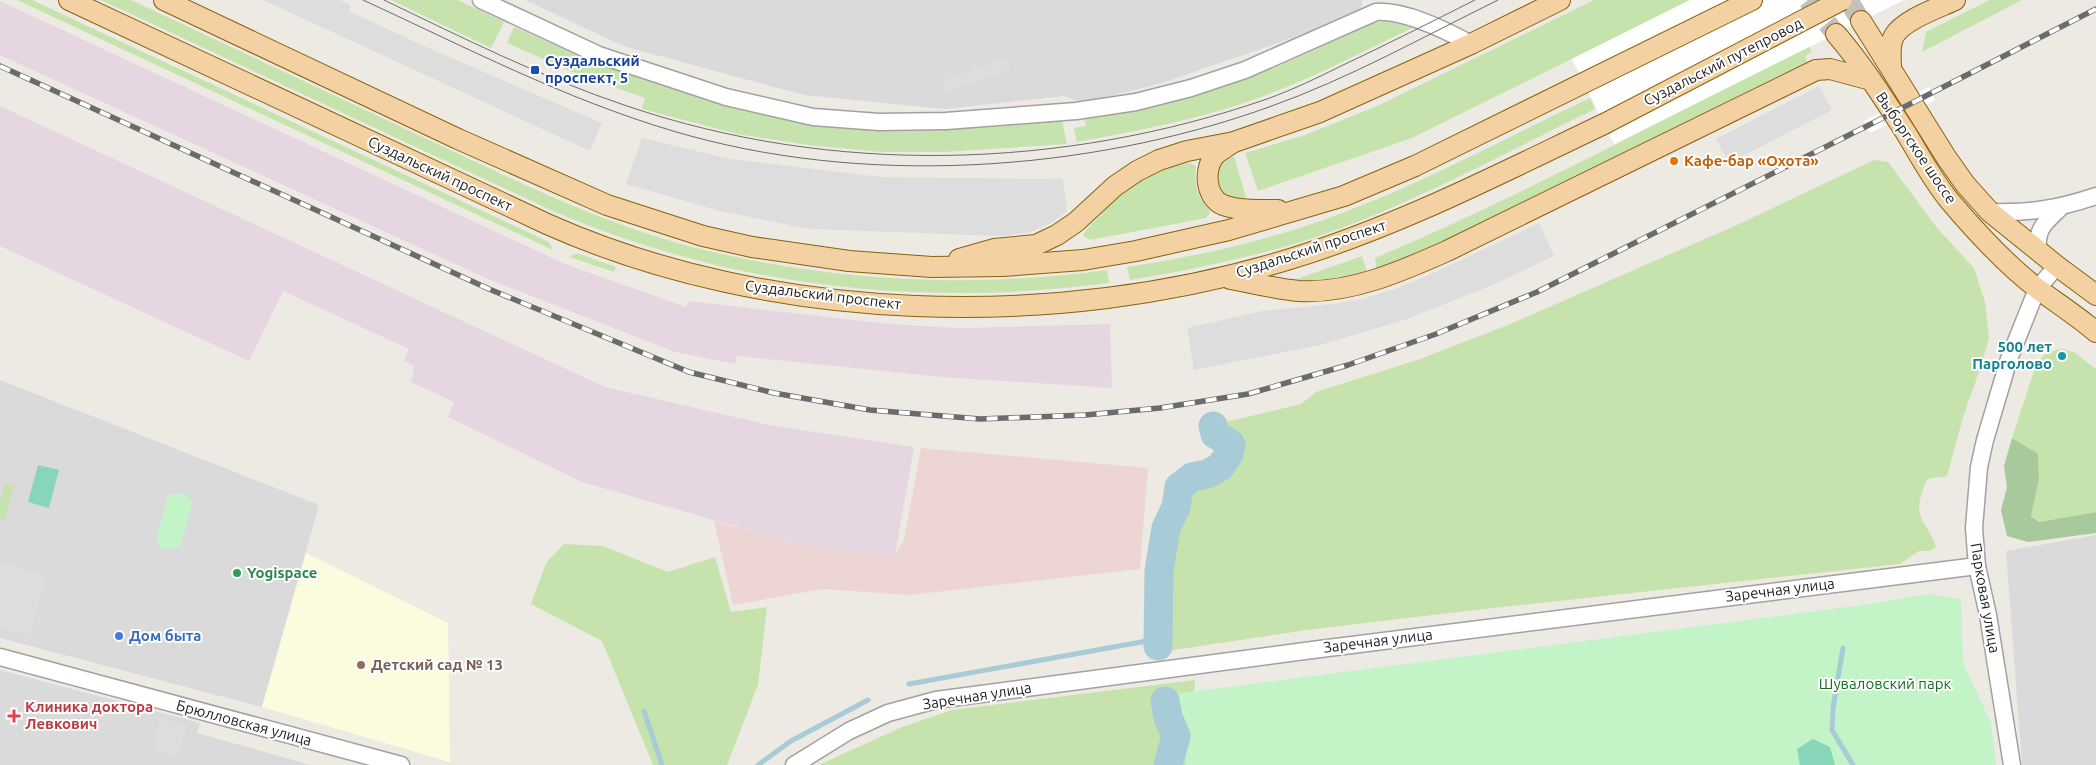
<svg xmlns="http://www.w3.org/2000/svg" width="2096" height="765" font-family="Ubuntu,sans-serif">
  <rect width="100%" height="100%" fill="#edeae3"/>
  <g fill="#dbdada">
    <polygon points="525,0 1362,0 1362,3 1361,8 1295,37 1162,83 1082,103 1064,96 945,109 804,95 623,46"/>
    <polygon points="0,380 319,505 262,707 0,638"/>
    <polygon points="2096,535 2096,765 2022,765 2006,551"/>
    <polygon points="0,670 200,723 197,733 311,765 0,765"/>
  </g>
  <polygon fill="#edd5d3" points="921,448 1148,468 1140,569 909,595 823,589 733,605 714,521 811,548 895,554 904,540"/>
  <g fill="#e5d6e2">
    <polygon points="0,1 565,264 686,307 688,301 889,324 962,328 1110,324 1112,388 941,377 737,356 735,364 675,352 488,279 0,55"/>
    <polygon points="0,106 605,387 769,425 914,447 895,555 811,548 582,482 448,417 454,402 411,382 414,366 404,361 409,349 283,291 249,361 0,246"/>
  </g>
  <polygon fill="#fbfcdd" points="306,553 448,623 450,762 262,707"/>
  <g fill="#c7e3ad">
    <polygon points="17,0 32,0 549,242 553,250"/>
    <path d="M101,0h30c100,47 200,94 300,141 88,41 175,85 269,108 132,32 272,40 407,21l2,13c-191,25 -379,4 -556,-72z"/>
    <polygon points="391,0 458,0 504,22 491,48"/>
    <polygon points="1594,0 1690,0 1412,138 1258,191 1245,153 1305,135 1377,106"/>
    <polygon points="1990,0 2022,0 1922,52 1926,32"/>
    <path d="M1384,21l30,6c-48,23 -95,48 -145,67 -62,24 -127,36 -192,48l-3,-14 12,-2 -2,-7c37,-6 73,-12 109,-22 62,-18 122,-48 181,-74z"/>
    <polygon points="514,27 596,63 650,82 724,105 814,126 880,130 946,129 1062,121 1067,144 944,152 881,152 808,145 737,134 642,109 645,98 579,75 507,43"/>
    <path d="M1810,46l1,6 -6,5 3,6 -319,159 -112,49 -2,-13c148,-63 291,-140 435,-212z"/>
    <path d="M1590,98l5,11c-84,41 -168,87 -256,120 -68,25 -138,39 -209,51l-3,-13c71,-11 140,-26 207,-51 88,-32 171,-78 256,-118z"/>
    <path d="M1234,156l13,45 -21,-5c-13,-16 -13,-31 8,-40z"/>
    <path d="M1874,160l14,2 50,67 36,39 11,34 4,36 -7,26 -18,50 -17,62 -20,3c-3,8 -7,18 -8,27 -1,14 14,28 17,41l-6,4h-11l-19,13 -434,47 -159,19 -140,21 -2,-67 4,-24 1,-28 9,-13 14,-35c24,-11 46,-17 52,-47l-15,-9 -4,-6 75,-18 15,-12 104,-33 88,-34 231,-101z"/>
    <path d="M1190,163l6,3c-2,18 1,30 13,44l1,3 -4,5 -116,22 -7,-4c3,-8 12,-15 18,-21 25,-28 52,-46 89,-52z"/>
    <polygon points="577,253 616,267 614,272 569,257"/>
    <polygon points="1362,256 1367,272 1317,281 1294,280"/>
    <path d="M2062,349l12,3 22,17v143l-57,10 -8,-7 8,-36 -27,-41 23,-70c7,-13 12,-17 27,-19z"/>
    <polygon points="5,484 14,486 4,520 0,519 0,502"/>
    <polygon points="564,544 603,546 668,572 715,557 731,612 767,607 758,685 727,765 653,765 602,641 531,604 546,563"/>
    <polygon points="1195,680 1191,765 819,765 902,727 952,710"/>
  </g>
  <polygon fill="#a8c99b" points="2012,438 2038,454 2039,479 2031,516 2039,522 2096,512 2096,533 2028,542 2007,536 2001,510 2007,487 2004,466"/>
  <g fill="#c3f4c8">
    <path d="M175,493c9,0 13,2 17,10l-11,42c-9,5 -14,6 -23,1l-1,-7 11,-44z"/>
    <polygon points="1928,594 1961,599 1963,663 1991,723 1996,765 1186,765 1178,703 1174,694 1863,605"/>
  </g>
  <g fill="#88d6b9">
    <polygon points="38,465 59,470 49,508 28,502"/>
    <polygon points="1813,739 1830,747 1835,765 1800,765 1797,749"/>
  </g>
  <g fill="#ddd">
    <polygon points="263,0 340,0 351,5 349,11 426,47 602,123 590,151"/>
    <polygon points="1007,58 1011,69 946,92 942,80"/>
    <polygon points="1819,86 1832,110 1729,163 1716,139"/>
    <polygon points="642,138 731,159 881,177 1063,179 1067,211 1051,223 1031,232 1002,236 810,229 720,211 626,184"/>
    <polygon points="1539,223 1554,256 1495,284 1407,319 1320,345 1194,370 1187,328 1262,311 1333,304 1362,299 1398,288 1433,273"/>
    <polygon points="2,563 46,575 30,635 0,628 0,570"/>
    <polygon points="161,718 187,725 179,756 152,749"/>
  </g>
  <polygon fill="#a7cbd7" points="1216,425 1219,434 1233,438 1233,446 1229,454 1226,450 1226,445 1210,436 1211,426"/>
  <g fill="#fff">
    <polygon points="1690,0 1904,0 1614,144 1572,59"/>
    <polygon points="1929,87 1935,100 1870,133 1864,121"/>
  </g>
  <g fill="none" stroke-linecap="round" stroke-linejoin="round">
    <g stroke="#a7cbd7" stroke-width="5">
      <polyline points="1843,648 1833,708 1832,730 1853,765"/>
      <polyline points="909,684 1158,639"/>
      <polyline points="644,711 662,765"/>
      <polyline points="758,765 791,741 868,700"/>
    </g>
    <g stroke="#a7cbd7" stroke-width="29">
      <polyline points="1158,646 1159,571 1166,528 1176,507 1179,487 1192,477 1207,474 1220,467 1229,454 1231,444 1215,434 1213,426"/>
      <polyline points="1165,701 1168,717 1176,736 1168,765"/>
    </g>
    <g stroke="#c3c1bb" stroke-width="20" stroke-dasharray="20 10" stroke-linecap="butt">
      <polyline points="1808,0 1836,34"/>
      <polyline points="1848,0 1861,21"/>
    </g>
    <defs>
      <g id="minor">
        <path d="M481,0l118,55 127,42 87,20 66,5 67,-1 130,-10 60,-9 55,-14 54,-18 131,-58c29,-2 69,18 95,32"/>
        <path d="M1990,212c41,1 67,-3 106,-16"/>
        <path d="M2038,251c-2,-23 7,-28 22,-43"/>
        <polyline points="0,657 401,765"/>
        <polyline points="794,765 849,731 888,713 936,700 1320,649 1977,566"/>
        <polyline points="2012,765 1988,615 1977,566 1974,528 1979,467 1985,440 2009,359 2037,289 2057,266"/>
      </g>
      <g id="major">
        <path d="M69,0l478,224c224,100 510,107 743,35 109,-33 211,-86 314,-135"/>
        <polyline points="164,0 458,139 607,205 703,236 752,247 849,261 932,267 1003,266 1083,260 1136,251 1229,230 1344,196 1415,166 1752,0"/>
        <polyline points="1861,21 1946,157 1965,184 1990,212 2057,266 2096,295"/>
        <path d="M1836,34c26,30 48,65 70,99 14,23 26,46 43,67 27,32 56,64 89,89 19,14 39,27 58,43"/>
        <path d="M1891,67c0,-9 -2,-22 3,-31 9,-16 44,-28 61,-36"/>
        <path d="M1232,143c-5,4 -11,7 -16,11 -13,14 -11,43 7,51 16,6 37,5 55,5"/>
        <polyline points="959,259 994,249 1036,245 1057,235 1076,222 1115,186 1137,171 1159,160 1187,151 1234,142 1320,112 1471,44 1560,0"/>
        <path d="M1230,279c23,4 46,10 69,12 51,3 103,-20 148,-40l369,-181 14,-1 41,11"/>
      </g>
    </defs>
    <use href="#minor" stroke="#a1a1a1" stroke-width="19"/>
    <use href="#major" stroke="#88610d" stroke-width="22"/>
    <use href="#minor" stroke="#fff" stroke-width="16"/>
    <use href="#major" stroke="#f3d1a2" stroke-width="20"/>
    <g stroke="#6b6b6b" stroke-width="1">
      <path d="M363,0c102,47 202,99 310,131 187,56 413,42 596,-24 79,-28 154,-70 229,-107"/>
      <path d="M384,0c79,38 159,78 243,106 206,70 435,64 640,-7 25,-9 50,-21 74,-33 45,-21 90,-44 134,-66"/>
    </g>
    <defs>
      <polyline id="rail" points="0,66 489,289 689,372 774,393 870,410 980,419 1085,415 1160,408 1248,394 1348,365 1436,334 1537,292 1867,126 2096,9"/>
    </defs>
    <use href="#rail" stroke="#6b6b6b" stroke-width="5.5"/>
    <use href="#rail" stroke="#fff" stroke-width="4" stroke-dasharray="11" stroke-linecap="butt"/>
    <defs>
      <polyline id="major-bridge" points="1604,124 1842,0"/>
    </defs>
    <use href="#major-bridge" stroke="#88610d" stroke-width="22" stroke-linecap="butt"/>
    <use href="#major-bridge" stroke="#f3d1a2" stroke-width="20"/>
  </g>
  <rect fill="#1a4fb4" stroke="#fff" stroke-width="2" x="530" y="65" width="10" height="10" rx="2.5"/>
  <circle fill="#e8710a" stroke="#fff" stroke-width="2" cx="1674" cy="161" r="5"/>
  <circle fill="#0f9aa8" stroke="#fff" stroke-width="2" cx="2062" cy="356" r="5"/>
  <circle fill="#2e9e5b" stroke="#fff" stroke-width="2" cx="237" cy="573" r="5"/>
  <circle fill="#3f7fe0" stroke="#fff" stroke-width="2" cx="119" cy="636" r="5"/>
  <circle fill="#8d6e63" stroke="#fff" stroke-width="2" cx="361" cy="665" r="5"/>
  <path fill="#e0444e" stroke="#fff" stroke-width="2" d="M11.5 708.5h5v5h5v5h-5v5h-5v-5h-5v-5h5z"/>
  <g text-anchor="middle" stroke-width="4" stroke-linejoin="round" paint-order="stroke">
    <g font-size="15" font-weight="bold" fill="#164399" stroke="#fff" text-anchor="start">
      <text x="545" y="66">Суздальский<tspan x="545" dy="17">проспект, 5</tspan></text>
    </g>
    <g font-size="15" fill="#1d1d1d" stroke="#fff">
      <text transform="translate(1723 62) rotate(-27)" y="5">Суздальский путепровод</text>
      <text transform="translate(1916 148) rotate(56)" y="5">Выборгское шоссе</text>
      <text transform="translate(440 174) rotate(25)" y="5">Суздальский проспект</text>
      <text transform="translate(1311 249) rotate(-18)" y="5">Суздальский проспект</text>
      <text transform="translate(823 295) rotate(7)" y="5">Суздальский проспект</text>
      <text transform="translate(1780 590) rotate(-7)" y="5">Заречная улица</text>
      <text transform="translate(1985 598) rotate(80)" y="5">Парковая улица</text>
      <text transform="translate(1378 641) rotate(-7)" y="5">Заречная улица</text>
      <text transform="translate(977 696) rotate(-9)" y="5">Заречная улица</text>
      <text transform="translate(244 723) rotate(15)" y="5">Брюлловская улица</text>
    </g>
    <g font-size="15" font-weight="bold" fill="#c56008" stroke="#fff" text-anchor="start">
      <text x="1684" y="166">Кафе-бар «Охота»</text>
    </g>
    <g font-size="15" font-weight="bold" fill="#0d838f" stroke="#fff" text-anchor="end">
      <text x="2052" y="352">500 лет<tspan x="2052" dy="17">Парголово</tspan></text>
    </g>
    <g font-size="15" font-weight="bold" fill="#27864d" stroke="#fff" text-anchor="start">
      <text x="247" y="578">Yogispace</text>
    </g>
    <g font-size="15" font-weight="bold" fill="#366cbe" stroke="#fff" text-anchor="start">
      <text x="129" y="641">Дом быта</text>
    </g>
    <g font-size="15" font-weight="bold" fill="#785e54" stroke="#fff" text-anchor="start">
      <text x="371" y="670">Детский сад № 13</text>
    </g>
    <g font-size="15" fill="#15701e" stroke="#fff">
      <text x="1885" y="689">Шуваловский парк</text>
    </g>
    <g font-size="15" font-weight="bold" fill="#be3a42" stroke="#fff" text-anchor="start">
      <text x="25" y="712">Клиника доктора<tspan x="25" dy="17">Левкович</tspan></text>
    </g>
  </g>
</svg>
